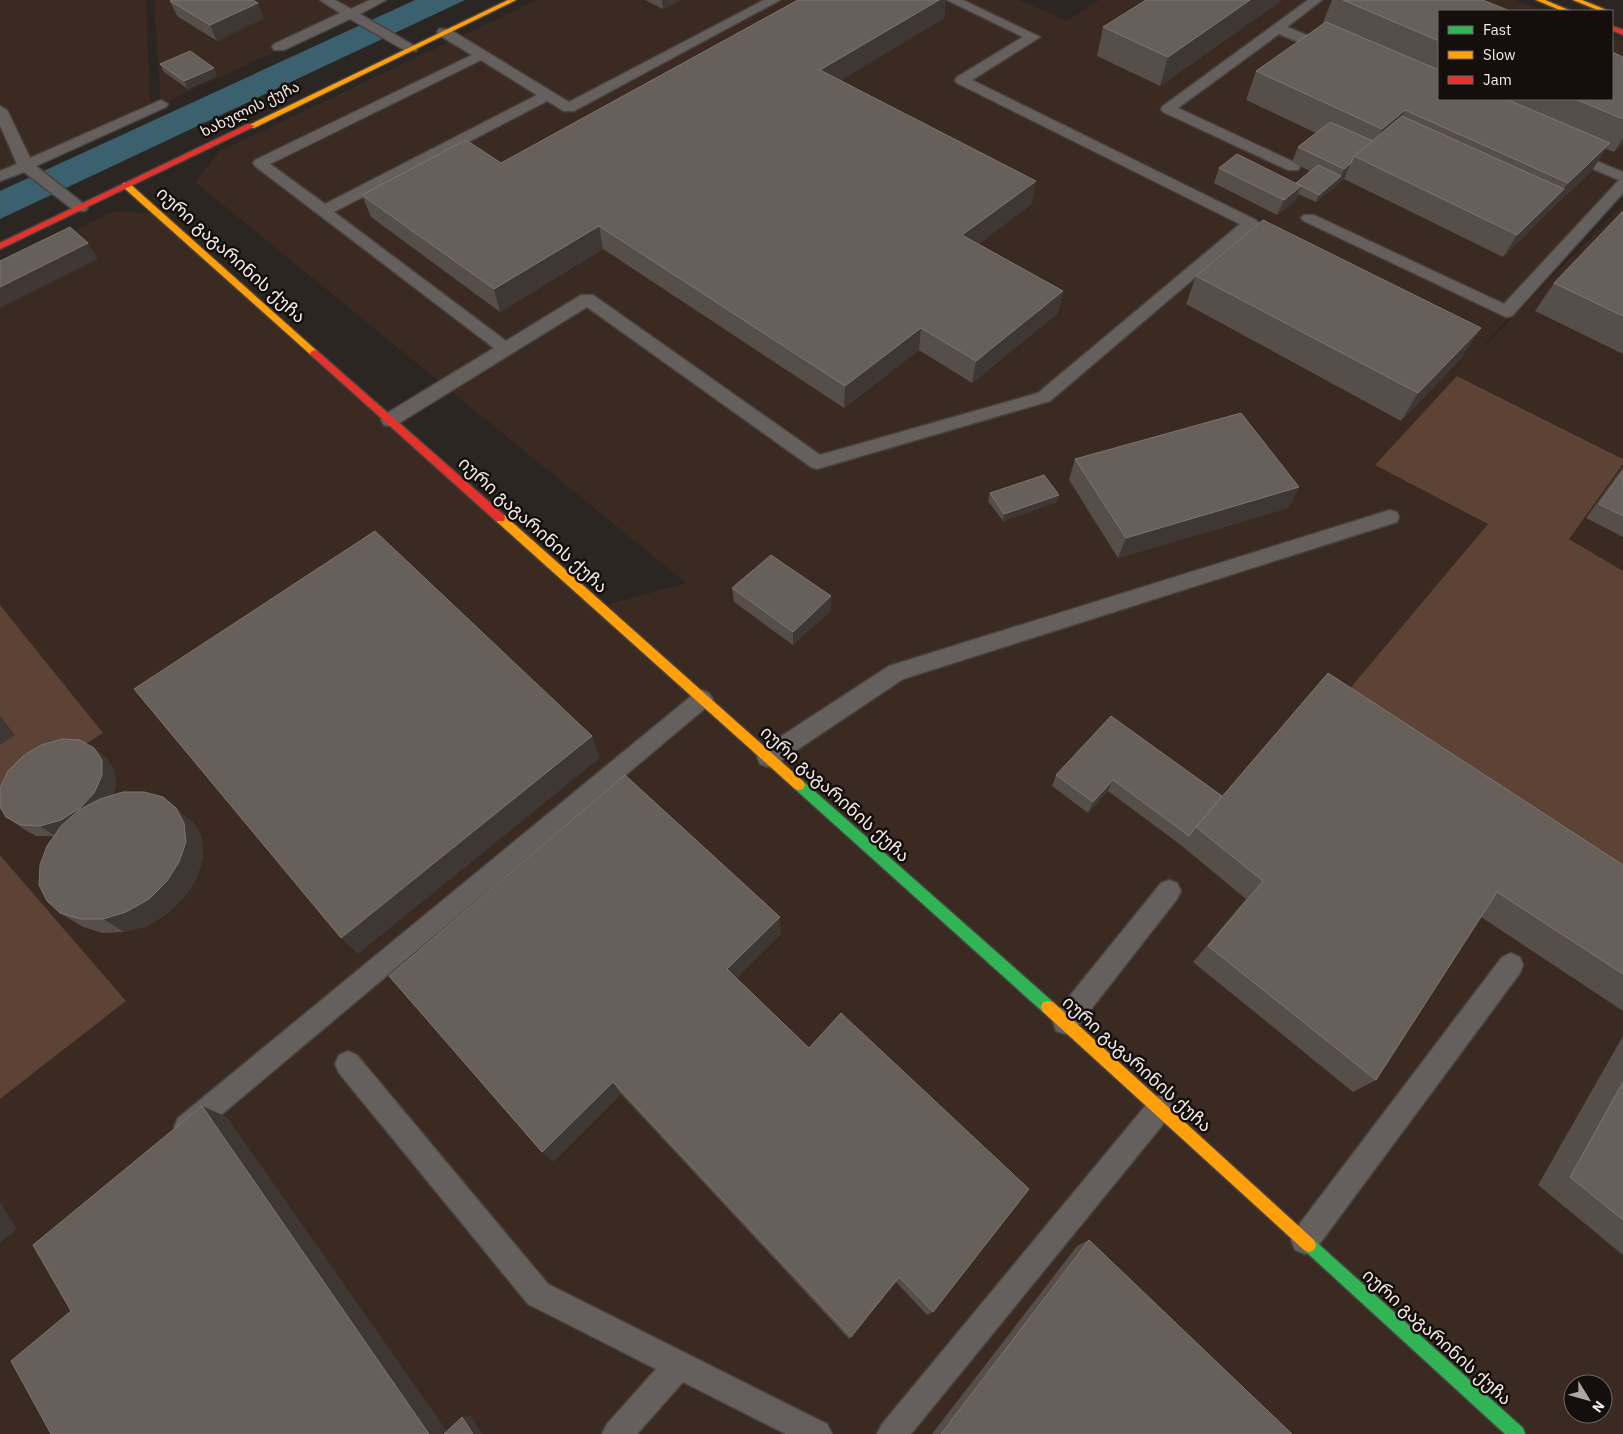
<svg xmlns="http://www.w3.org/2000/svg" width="1623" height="1434" font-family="'IBM Plex Sans','Noto Sans Georgian',sans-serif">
  <rect width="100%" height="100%" fill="#2c2623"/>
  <g fill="#3a2a21" fill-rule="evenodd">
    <polygon points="0,0 146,0 150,103 0,173"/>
    <polygon points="154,0 389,0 161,104"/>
    <path d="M537,0h482l48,21 32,-21h416l30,11h-106v88h173v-62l11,4v142l-147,172 147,-151v255l-166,-83 32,148 -142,168 276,192v550h-1623v-335l126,-98 -126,-146v-56l103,-66 -103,-128v-338l114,-56 47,3 438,393 87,-24 -491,-401 25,-31zM1573,1384h30v30h-30z"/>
    <polygon points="1623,464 1623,571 1569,539"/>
  </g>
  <g fill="#5c4335">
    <polygon points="1457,376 1623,459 1623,464 1569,539 1623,571 1623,884 1347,692 1488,524 1375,465"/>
    <polygon points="0,605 103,733 0,799"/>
    <polygon points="0,855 126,1001 0,1099"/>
  </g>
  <polygon fill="#3b606e" points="415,0 465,0 0,219 0,191"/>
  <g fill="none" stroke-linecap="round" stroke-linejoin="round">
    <defs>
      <g id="lane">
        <polygon points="320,0 335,0 351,9 370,0 386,0 360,14 418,48 416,51 406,51 350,19 284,50 274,50 272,47 274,44 340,13"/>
        <path d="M764,0h16l-206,111h-10l-17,-10 -213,111 172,129 75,-46h12l227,160 218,-62 202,-169 -283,-141 -2,-3 2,-3 66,-40 -76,-37h16l77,37 -68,43 284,140 3,3 -209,178 -233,68 -6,-2 -224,-160 -191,118 -6,1 -6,-1 -3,-5 3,-5 110,-67 -239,-182 -2,-3 2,-3 217,-105 -33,-20 -2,-3 2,-3h10l120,73zM481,60l56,35 -212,109 -55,-40z"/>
        <polygon points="1308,0 1322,0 1287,27 1333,46 1335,49 1333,52 1323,52 1279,34 1178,108 1298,164 1300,167 1298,170 1288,170 1163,112 1161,109 1163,106"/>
        <polygon points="161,100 168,104 166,107 36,166 85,205 88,208 85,211 75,211 24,172 0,181 0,171 17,164 0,125 0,106 7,110 30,158"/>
        <polygon points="1570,150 1623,172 1623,193 1512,316 1506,317 1304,221 1301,218 1304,215 1314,215 1504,304 1619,180 1565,157 1563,154 1565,151"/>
        <polygon points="1390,510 1397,512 1399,517 1397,522 903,679 776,764 768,767 760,764 757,757 760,750 889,666"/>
        <polygon points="702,690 709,693 713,699 709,705 196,1136 187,1140 178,1136 174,1127 178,1118 695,693"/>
        <polygon points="1169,880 1177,883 1181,891 1177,899 1074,1031 1065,1034 1056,1031 1053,1022 1056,1013 1161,883"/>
        <polygon points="1511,953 1520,957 1523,965 1520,973 1315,1250 1305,1254 1295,1250 1291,1240 1295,1230 1502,957"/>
        <polygon points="348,1051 357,1055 548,1284 827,1424 832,1434 786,1434 683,1382 637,1434 602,1434 607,1424 656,1369 528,1304 339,1073 335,1064 339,1055"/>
        <polygon points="1160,1095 1169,1099 1173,1108 1169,1117 911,1434 877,1434 882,1424 1151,1099"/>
      </g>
      <g id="fast">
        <polygon points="799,780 803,781 1053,1002 1055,1007 1053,1012 1048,1013 1043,1012 795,789 793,785 795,781"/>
        <polygon points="1309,1238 1314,1240 1523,1428 1525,1434 1505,1434 1304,1250 1302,1245 1304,1240"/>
      </g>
      <g id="slow">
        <polygon points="508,0 516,0 254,128 247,126"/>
        <polygon points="1536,0 1545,0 1571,11 1562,11"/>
        <polygon points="1573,0 1582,0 1609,11 1600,11"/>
        <polygon points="123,183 129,183 317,351 317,355 311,355 123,187"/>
        <polygon points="500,514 504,515 803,781 805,785 803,789 799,790 795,789 496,521 495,518 496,515"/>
        <polygon points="1048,1001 1053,1002 1314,1240 1316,1245 1314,1250 1309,1252 1304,1250 1043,1012 1041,1007 1043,1002"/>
      </g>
      <g id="jam">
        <polygon points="1612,26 1623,30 1623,35 1612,30"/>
        <polygon points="248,124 255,126 0,249 0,243"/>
        <polygon points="314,350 317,351 504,515 505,518 504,521 496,521 311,355 310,353"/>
      </g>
    </defs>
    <use href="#lane" stroke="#494340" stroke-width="3"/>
    <use href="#fast" stroke="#494340" stroke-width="3"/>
    <use href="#slow" stroke="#494340" stroke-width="3"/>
    <use href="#jam" stroke="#494340" stroke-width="3"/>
    <use href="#lane" fill="#65605d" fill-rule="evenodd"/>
    <use href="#fast" fill="#30b455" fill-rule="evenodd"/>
    <use href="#slow" fill="#ff9f0a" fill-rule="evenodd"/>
    <use href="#jam" fill="#e5322d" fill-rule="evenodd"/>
  </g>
  <g fill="#564e49">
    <polygon points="645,0 681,0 663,9"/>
    <polygon points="798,0 945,0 944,18 841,80 1032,204 978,244 1063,291 1058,313 972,383 919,350 844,408 603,249 500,312 371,217 362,195 501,163"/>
    <polygon points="1282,0 1160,86 1097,56 1103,27"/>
    <polygon points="1332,0 1483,0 1439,11 1439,99 1612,99 1623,57 1623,144 1614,152 1606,149 1591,172 1549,211 1503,257 1344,179 1316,202 1298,194 1295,201 1277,215 1214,183 1219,168 1296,183 1310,171 1292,162 1298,147 1316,133 1246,100 1256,71 1322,25"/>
    <polygon points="170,1 264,18 217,41 177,16"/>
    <polygon points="160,64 217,76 188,89 164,72"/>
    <polygon points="1623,211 1623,354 1535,311 1554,283"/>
    <polygon points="1196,276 1463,356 1401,421 1186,304"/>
    <polygon points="1075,459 1299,487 1288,508 1118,558 1069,480"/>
    <polygon points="1623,467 1623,537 1586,518"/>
    <polygon points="990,493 1059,495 1057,502 1003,521 988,501"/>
    <polygon points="732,588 831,610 793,645 734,602"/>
    <polygon points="1111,716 1222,796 1623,865 1623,1011 1481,917 1376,1080 1353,1092 1193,962 1246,899 1182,846 1108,791 1088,813 1052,786 1056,775"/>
    <polygon points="94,748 107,759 115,771 116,787 112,796 176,808 194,824 202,838 203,857 197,877 185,896 168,913 147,926 124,932 102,933 83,927 60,913 54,836 36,836 22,828 6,817"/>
    <polygon points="781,934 736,978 933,1312 927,1315 896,1282 849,1339 621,1094 554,1161 542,1152 389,976"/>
    <polygon points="1623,1036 1623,1255 1538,1185"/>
    <polygon points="1089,1240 1292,1434 932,1434 1077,1246"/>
  </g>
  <g fill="#3e3733">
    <polygon points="662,0 681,0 663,9"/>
    <polygon points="939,0 945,0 944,18 820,93 820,70"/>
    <polygon points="1250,0 1282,0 1160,86 1168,57"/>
    <polygon points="258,3 264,18 217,41 210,25"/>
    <polygon points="214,68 217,76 188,89 184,81"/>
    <polygon points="1405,110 1392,139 1376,142 1382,129"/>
    <polygon points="1623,138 1623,144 1614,152"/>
    <polygon points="1610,143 1591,172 1549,211 1503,257 1517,235 1564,189 1568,183"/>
    <polygon points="1351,163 1344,179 1316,202 1319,195 1341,176 1344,169"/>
    <polygon points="1036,181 1032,204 959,258 962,235"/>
    <polygon points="1301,186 1295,201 1277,215 1284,200"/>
    <polygon points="599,226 603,249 500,312 494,289"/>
    <polygon points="88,243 98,259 0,308 0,287"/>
    <polygon points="1063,291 1058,313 972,383 976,361"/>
    <polygon points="921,328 919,350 844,408 845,386"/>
    <polygon points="1481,328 1463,356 1401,421 1418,393"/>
    <polygon points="1299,487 1288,508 1118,558 1126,538"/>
    <polygon points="1059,495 1057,502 1003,521 1004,514"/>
    <polygon points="831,596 831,610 793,645 793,632"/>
    <polygon points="0,716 15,735 0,745"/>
    <polygon points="592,736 600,758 358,954 341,938"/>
    <polygon points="94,748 107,759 115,771 116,787 108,804 55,836 40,826"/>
    <polygon points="1113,780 1108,791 1088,813 1093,802"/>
    <polygon points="176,808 194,824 202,838 203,857 197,877 185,896 168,913 147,926 124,932 103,919"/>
    <polygon points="780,917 781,934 730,984 727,969"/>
    <polygon points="613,1082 621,1094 554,1161 542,1152"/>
    <polygon points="202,1106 227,1117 449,1434 429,1434"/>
    <polygon points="0,1202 17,1229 0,1243"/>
    <polygon points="471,1416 482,1434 473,1434 462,1417"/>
  </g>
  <g fill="#675f5a" stroke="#7d7570">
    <polygon points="172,0 253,0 258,3 210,25 170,1"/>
    <polygon points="798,0 939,0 820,70 1036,181 962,235 1063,291 976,361 921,328 845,386 599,226 494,289 362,195 466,140 501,163"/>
    <polygon points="1146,0 1250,0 1168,57 1103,27"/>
    <polygon points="1343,0 1483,0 1510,11 1439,11 1439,41"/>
    <polygon points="1326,22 1439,70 1439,99 1506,99 1610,143 1568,183 1405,110 1382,129 1256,71"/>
    <polygon points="190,51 214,68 184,81 160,64"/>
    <polygon points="1612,52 1623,57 1623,119 1575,99 1612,99"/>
    <polygon points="1402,116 1564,189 1517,235 1354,156"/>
    <polygon points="1330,122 1373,141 1354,156 1351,163 1344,169 1298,147"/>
    <polygon points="1237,154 1301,186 1284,200 1219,168"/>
    <polygon points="1318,165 1341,176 1319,195 1296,183"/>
    <polygon points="1623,211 1623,316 1554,283"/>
    <polygon points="1263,220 1481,328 1418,393 1196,276"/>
    <polygon points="70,227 88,243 0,287 0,261"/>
    <polygon points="1241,413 1299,487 1126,538 1075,459"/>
    <polygon points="1623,471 1623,516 1599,504"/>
    <polygon points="1044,475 1059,495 1004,514 990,493"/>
    <polygon points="375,531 592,736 341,938 134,689"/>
    <polygon points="771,555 831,596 793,632 732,588"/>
    <polygon points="1328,673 1623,865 1623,974 1497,892 1376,1080 1208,946 1263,881 1196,827"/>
    <polygon points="1111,716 1222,796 1196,827 1189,836 1113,780 1093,802 1056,775"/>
    <polygon points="62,739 80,740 94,748 102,760 102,775 94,793 80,808 61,820 40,826 21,825 6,817 0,807 0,788 8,771 23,756 41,745"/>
    <polygon points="625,775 780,917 727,969 809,1048 841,1013 1029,1189 933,1312 899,1277 851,1337 613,1082 542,1152 389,976"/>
    <polygon points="123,792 144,792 163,797 176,808 184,823 186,842 179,862 167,881 149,899 126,912 103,919 80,919 60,913 47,901 39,885 40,865 47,846 61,826 79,810 100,799"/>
    <polygon points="1623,1082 1623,1220 1570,1177"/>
    <polygon points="202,1106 429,1434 51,1434 11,1361 71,1311 33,1245"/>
    <polygon points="1089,1240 1292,1434 941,1434"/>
    <polygon points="462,1417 473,1434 444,1434"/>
  </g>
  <g text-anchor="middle" stroke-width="5" stroke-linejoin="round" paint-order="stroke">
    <g font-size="15" fill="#f3ebe6" stroke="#140f0c">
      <text transform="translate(250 109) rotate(-26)" y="5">ხახულის ქუჩა</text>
    </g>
    <g font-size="18" fill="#f3ebe6" stroke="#140f0c">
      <text transform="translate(231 255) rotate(42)" y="6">იური გაგარინის ქუჩა</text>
      <text transform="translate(533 525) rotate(42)" y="6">იური გაგარინის ქუჩა</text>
      <text transform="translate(835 794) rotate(42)" y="6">იური გაგარინის ქუჩა</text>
      <text transform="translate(1137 1064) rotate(42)" y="6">იური გაგარინის ქუჩა</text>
      <text transform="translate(1437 1337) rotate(42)" y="6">იური გაგარინის ქუჩა</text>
    </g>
  </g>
  <rect x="1438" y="10" width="175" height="90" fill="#140f0c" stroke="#6d6763"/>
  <rect x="1448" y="26" width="25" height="8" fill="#30b455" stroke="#6d6763"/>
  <text x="1483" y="35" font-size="15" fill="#f3ebe6">Fast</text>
  <rect x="1448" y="51" width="25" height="8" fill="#ff9f0a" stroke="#6d6763"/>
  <text x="1483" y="60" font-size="15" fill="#f3ebe6">Slow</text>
  <rect x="1448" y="76" width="25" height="8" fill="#e5322d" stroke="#6d6763"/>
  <text x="1483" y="85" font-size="15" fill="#f3ebe6">Jam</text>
  <g transform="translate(1588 1399) rotate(127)"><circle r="24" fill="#140f0c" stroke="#6d6763"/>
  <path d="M0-4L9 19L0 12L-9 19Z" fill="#ada6a2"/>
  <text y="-8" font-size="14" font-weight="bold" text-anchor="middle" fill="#f3ebe6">N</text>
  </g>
</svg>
